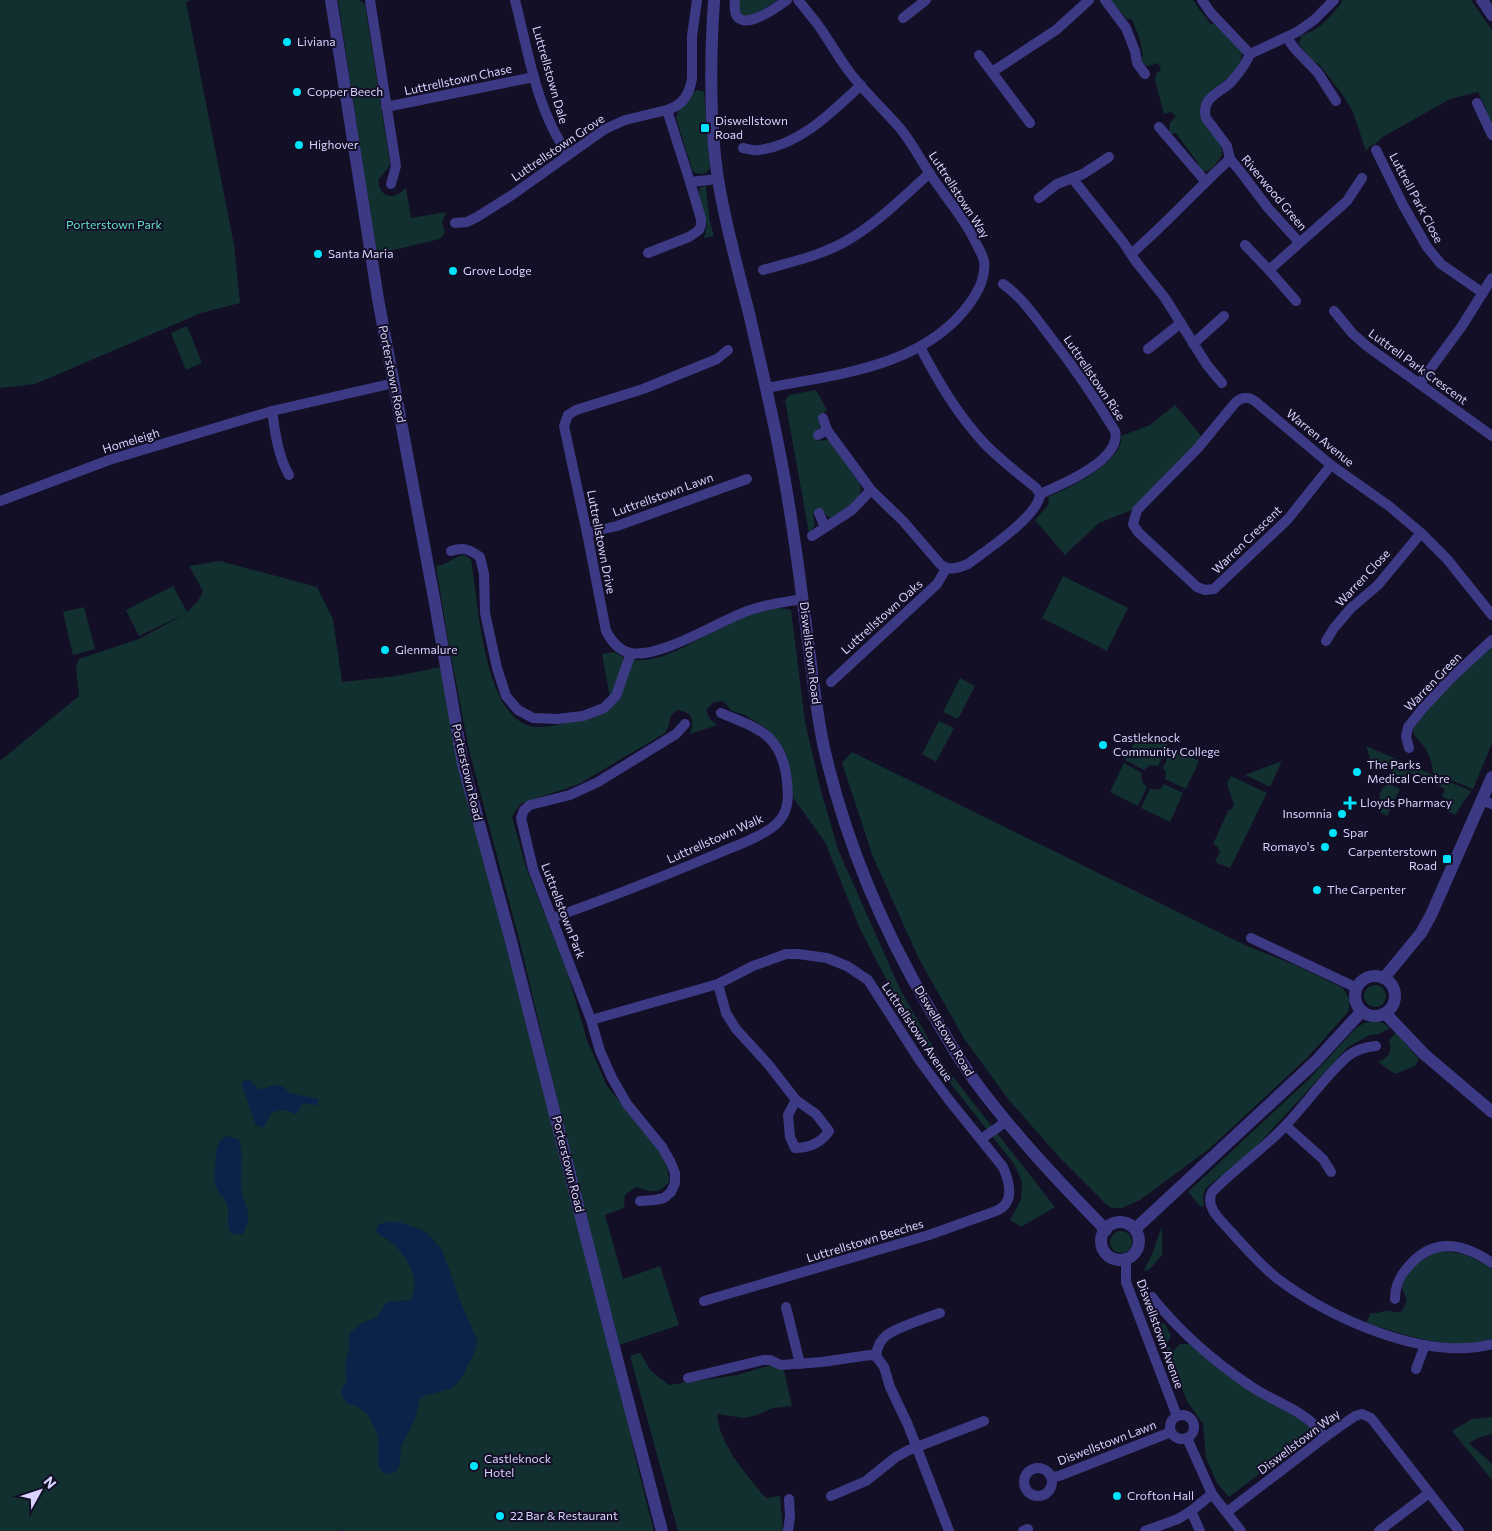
<svg xmlns="http://www.w3.org/2000/svg" width="1492" height="1531" font-family="Commissioner,sans-serif">
  <rect width="100%" height="100%" fill="#130f26"/>
  <g fill="#12302f">
    <polygon points="0,0 192,0 186,2 234,245 240,303 201,313 35,384 0,388"/>
    <path d="M338,0h21l6,4 25,159 -2,5 -9,11c-2,10 6,20 17,16 4,-1 7,-5 10,-7l5,30 35,-6 -4,11 3,9 -5,7 -64,15z"/>
    <path d="M739,0h38c-6,4 -31,23 -37,13 -2,-3 -1,-10 -1,-13z"/>
    <path d="M1111,0h82l6,9 12,15h4l27,28c1,29 -41,34 -42,57 -1,25 38,33 15,56 -4,5 -7,7 -13,6l-4,-4v-4l-22,-30 -4,1 -3,-3 1,-8 6,-7 -5,-4 -7,2 -9,-34 1,-6 5,-4 -3,-7 -10,3 -5,-3 -3,-4 3,-4 -4,-18 -7,-18h-5l-15,-17z"/>
    <path d="M1343,0h128l21,30v96l-7,-15 1,-2 -8,-17 -28,7 -69,39 -5,5 -5,3h-1l-4,5 -13,-39 -11,-18 -23,-30 -7,-3 -13,-17 2,-8c4,-3 7,-3 11,-5 10,-4 25,-21 31,-31z"/>
    <polygon points="698,90 704,92 710,168 706,173 700,174 694,172 692,169 676,118 679,109 690,93"/>
    <polygon points="706,185 709,218 714,236 704,238 707,225 698,193 700,188"/>
    <polygon points="187,326 202,363 186,370 171,333"/>
    <path d="M816,390l11,20 -9,7 2,10 -7,7 5,7 10,-1 3,2 29,42c5,16 -16,27 -28,34l-4,-1 -6,-7 -9,3 2,12 -6,8 -24,-133 4,-5z"/>
    <path d="M1175,405l28,33 -71,72 -33,13 -34,32 -30,-35 14,-16 -1,-7c20,-8 76,-35 73,-61l29,-11z"/>
    <path d="M464,555l7,4c7,41 12,154 59,167 10,3 29,-1 39,-4 15,-4 30,-6 43,-14l-10,-54 13,-2c47,36 121,-58 176,-42l14,112 16,69 18,61 62,139 42,73 112,143 -34,20 -11,-7 11,-20 1,-18 -8,-18 -64,-81 -55,-87 -35,-67 -35,-87 -31,-43 -7,-41 -8,-16 -12,-13 -22,-14 -13,-4 -9,-10 -9,1 -8,8 4,9 7,6 -27,9c4,-14 4,-21 -13,-24 -11,8 -5,15 -12,23l-86,51 -59,20 -8,13 14,50 42,107 19,66 20,46 51,63 8,16 4,16c-12,14 -18,11 -34,6l-11,8 -1,13 -19,7 18,64 37,-13 19,59 -60,20 -50,-195 -49,-207 -51,-193 -21,-110 -12,-74c13,-2 17,-9 28,-11z"/>
    <polygon points="220,561 317,587 333,619 342,682 396,676 446,666 463,764 612,1351 636,1460 654,1531 0,1531 0,761 79,696 76,667 79,659 139,639 185,614 139,636 126,610 173,586 187,612 198,601 203,591 189,566"/>
    <polygon points="1063,576 1128,608 1107,651 1042,618"/>
    <polygon points="84,607 95,649 73,655 63,612"/>
    <path d="M1492,646v97l-19,46 -40,-16c-1,-11 -4,-20 -11,-29 -3,-4 -8,-8 -9,-12 -2,-12 67,-75 79,-86z"/>
    <polygon points="960,678 975,686 958,719 943,712"/>
    <polygon points="939,721 954,728 936,762 922,754"/>
    <polygon points="1140,732 1168,745 1158,766 1150,765 1144,770 1125,760"/>
    <polygon points="1366,746 1471,791 1455,815 1444,809 1448,800 1442,796 1445,789 1409,772 1405,779 1392,773 1394,766 1384,760 1380,766 1371,761"/>
    <polygon points="1172,748 1199,761 1186,789 1165,779 1166,772 1163,768"/>
    <polygon points="852,752 1245,945 1295,965 1343,988 1350,1000 1348,1012 1307,1058 1209,1149 1140,1200 1122,1208 1112,1208 1107,1205 1059,1157 1008,1099 965,1040 919,959 873,857 842,763"/>
    <polygon points="1282,761 1270,787 1245,775"/>
    <polygon points="1124,763 1142,773 1141,776 1143,783 1147,787 1138,806 1110,792"/>
    <polygon points="1231,776 1267,793 1230,868 1215,862 1220,851 1217,846 1213,844 1229,809 1231,810 1234,805 1227,783"/>
    <polygon points="1164,784 1183,793 1170,822 1141,808 1150,788 1154,790 1160,789"/>
    <path d="M1389,784l11,5 -13,27 -6,-3c2,-10 -5,-13 1,-25z"/>
    <circle cx="1375" cy="996" r="11"/>
    <polygon points="1373,1021 1383,1023 1390,1028 1379,1034 1370,1035 1348,1047 1265,1137 1252,1151 1206,1188 1203,1195 1204,1206 1201,1207 1188,1192 1309,1079 1356,1028 1364,1023"/>
    <path d="M1396,1033l23,26 -4,7 -20,8 -17,-12c11,-5 15,-10 11,-22z"/>
    <path d="M1162,1227v28l-11,13 -7,4c2,-7 6,-13 9,-20 3,-8 5,-17 9,-25z"/>
    <circle cx="1121" cy="1242" r="11"/>
    <path d="M1438,1251c21,0 37,6 54,18v69c-6,2 -13,4 -19,5 -30,5 -78,-11 -107,-20l5,-10c6,1 8,-1 14,-2 6,-1 9,3 17,0l5,-10c-1,-6 -5,-10 -5,-15 0,-15 25,-30 36,-35z"/>
    <polygon points="1151,1312 1166,1326 1171,1336 1167,1344 1173,1351 1180,1344 1189,1344 1252,1392 1300,1419 1314,1430 1312,1434 1229,1497 1217,1483 1206,1458 1203,1424 1187,1401"/>
    <path d="M640,1353l11,18 18,14 68,-10 34,-10 13,6 8,35 -19,2 -16,7 -13,3 -27,-4c2,30 30,62 49,84l14,-2 3,35h-105l-48,-175z"/>
    <polygon points="1492,1417 1492,1434 1478,1438 1469,1443 1492,1464 1492,1480 1452,1431 1472,1419"/>
  </g>
  <g fill="#0c2248">
    <path d="M245,1080l5,1 10,9 14,-5 10,2 5,6 28,6 2,3 -2,3 -14,-1 -3,3 -1,5 -4,2c-6,-4 -18,-6 -24,0 -3,3 -4,8 -5,11l-5,3 -5,-3 -13,-37 -1,-5z"/>
    <path d="M225,1136l7,1 7,3c6,15 0,35 3,52 1,7 6,15 6,23 1,6 -2,13 -5,19h-11c-8,-10 -1,-19 -5,-30 -3,-7 -10,-12 -12,-20 -1,-8 0,-31 3,-39 1,-4 4,-6 7,-9z"/>
    <path d="M385,1222h14l21,7 10,7 12,14 19,53 16,37 -1,9 -13,26 -6,8 -7,6 -26,7 -5,4 -4,20 -14,26 -1,18 -4,7 -5,3h-5l-4,-2 -4,-7v-29l-7,-16 -5,-7 -10,-7 -8,-2 -6,-8v-8l4,-5v-8l-1,-10 4,-16v-15l13,-11 15,-6 10,-15 23,-2c12,-17 -3,-45 -18,-57 -5,-5 -12,-6 -16,-12l2,-6z"/>
  </g>
  <g fill="none" stroke-linecap="round" stroke-linejoin="round">
    <polyline stroke="#0c2248" stroke-width="3" points="342,1531 343,1531"/>
    <g stroke="#3d3a85" stroke-width="10">
      <polyline points="370,0 396,166 391,184"/>
      <path d="M515,0c13,51 22,112 53,154"/>
      <path d="M735,0c-5,40 37,11 52,0"/>
      <polyline points="1105,0 1126,28 1135,51 1137,63 1145,74"/>
      <polyline points="1202,0 1211,13 1250,54"/>
      <polyline points="903,18 926,0"/>
      <polyline points="1287,38 1295,49 1318,73 1336,101"/>
      <polyline points="979,55 1030,123"/>
      <polyline points="992,72 1056,30 1089,0"/>
      <polyline points="1477,103 1492,135"/>
      <polyline points="386,107 534,77"/>
      <path d="M667,110c16,-5 22,-15 25,-31v-43l5,-36"/>
      <polyline points="1159,127 1206,182"/>
      <path d="M743,148c5,1 11,3 16,2 41,-5 73,-38 102,-65"/>
      <polyline points="1376,150 1403,205 1427,247 1441,264 1483,293"/>
      <path d="M1230,159l-3,-13 -21,-28c-6,-21 15,-25 26,-37 7,-8 14,-17 18,-27l47,-22 17,-12 20,-20"/>
      <polyline points="1230,159 1240,171 1268,208 1299,242"/>
      <polyline points="1072,178 1123,242 1137,263 1165,298 1207,365 1222,383"/>
      <polyline points="1039,198 1057,184 1083,174 1109,157"/>
      <polyline points="455,223 467,222 477,217 512,195 605,129 625,120 667,110 690,182"/>
      <polyline points="1245,245 1269,270 1296,301"/>
      <polyline points="648,253 689,237 699,230 701,225 701,219 690,182 718,179"/>
      <path d="M1131,254c35,-30 65,-64 99,-95"/>
      <path d="M763,270c32,-9 65,-16 93,-35 27,-17 50,-41 74,-62"/>
      <polyline points="1269,270 1347,201 1362,178"/>
      <path d="M1003,284c19,13 32,33 46,51 24,31 46,63 66,96 7,29 -54,54 -75,63"/>
      <polyline points="1334,311 1353,334 1368,347 1492,436"/>
      <polyline points="1193,344 1224,316"/>
      <polyline points="1148,349 1181,323"/>
      <path d="M728,350l-11,9 -74,30 -67,21 -8,5 -4,11 23,107 19,98c6,11 13,20 25,22 29,6 89,-33 119,-43 17,-6 35,-8 53,-11"/>
      <polyline points="1420,383 1462,326 1492,278"/>
      <path d="M766,388c72,-14 158,-21 204,-85 9,-13 16,-26 14,-42 -1,-5 -4,-10 -6,-14 -12,-26 -30,-47 -46,-70 -11,-16 -20,-35 -33,-50 -16,-18 -34,-35 -48,-53 -11,-14 -20,-30 -30,-45 -7,-10 -15,-19 -23,-29"/>
      <path d="M272,411c3,21 6,45 17,64"/>
      <path d="M823,418l4,12 44,60 32,31 38,44c9,6 17,3 27,-1 17,-13 71,-48 72,-70l-4,-6c-18,-15 -37,-29 -52,-45 -27,-29 -46,-62 -64,-96"/>
      <polyline points="818,435 827,430"/>
      <path d="M1331,465l-43,54 -74,70 -9,1 -8,-3 -59,-55 -5,-8 4,-14 61,-62 37,-45c6,-6 14,-7 21,-1l75,63 58,41 32,27 26,26 45,56"/>
      <polyline points="0,501 109,460 272,411 394,383"/>
      <polyline points="819,513 825,527"/>
      <polyline points="587,533 617,526 747,479"/>
      <polyline points="812,536 852,510 871,490"/>
      <path d="M451,551c13,-4 18,-2 29,6l4,17 1,39 12,55 9,28 12,14 15,8 24,1 26,-3 21,-8 12,-12 15,-43"/>
      <polyline points="1326,641 1334,628 1351,608 1378,585 1421,533"/>
      <polyline points="831,682 937,584 946,569"/>
      <polyline points="1409,748 1406,737 1408,727 1423,708 1450,679 1492,640"/>
      <polyline points="1482,800 1492,804"/>
      <path d="M552,918c57,-20 112,-42 167,-65 16,-7 50,-19 60,-32 12,-13 9,-32 7,-47 -7,-42 -31,-46 -65,-61"/>
      <polyline points="1251,938 1357,988"/>
      <path d="M718,984l8,29 10,16 32,35 28,36 20,14 13,17c-8,12 -20,17 -34,17l-5,-11 -2,-22 8,-15"/>
      <path d="M591,1020l127,-36 35,-18 33,-12h12l29,4 20,8 21,14 52,81 29,39 54,67c7,16 12,36 -7,44l-67,24 -225,66"/>
      <path d="M1376,1046c-11,1 -19,3 -28,10 -22,19 -41,47 -62,69 -22,24 -51,43 -74,67 -8,16 11,30 20,41 15,16 29,33 46,46 51,39 149,83 214,65"/>
      <polyline points="1286,1126 1323,1159 1331,1172"/>
      <polyline points="981,1139 1007,1121"/>
      <polyline points="640,1201 655,1200 664,1198 671,1192 675,1183 675,1173 670,1161 662,1147 627,1104 612,1078 600,1051 591,1020 533,869 521,818 524,810 530,805 570,795 598,782 676,734 685,724"/>
      <polyline points="1126,1260 1126,1282 1177,1416"/>
      <path d="M1152,1297c28,35 60,63 97,88 25,18 58,25 76,52"/>
      <path d="M1395,1299c0,-13 4,-22 13,-32 25,-30 55,-24 84,-4"/>
      <polyline points="786,1307 800,1364"/>
      <path d="M876,1356c1,-8 4,-16 11,-21 11,-8 39,-17 53,-22"/>
      <polyline points="1416,1369 1425,1345"/>
      <polyline points="688,1378 763,1360 770,1360 781,1365 822,1362 870,1355 876,1356 884,1367 890,1387 908,1425 949,1531"/>
      <circle cx="1182" cy="1427" r="12"/>
      <polyline points="1187,1438 1212,1494 1241,1531"/>
      <circle cx="1038" cy="1482" r="14"/>
      <polyline points="1051,1477 1059,1476 1171,1432"/>
      <polyline points="831,1496 866,1481 896,1457 909,1450 984,1421"/>
      <polyline points="1191,1511 1200,1531"/>
      <polyline points="1227,1512 1325,1437 1355,1416 1362,1414 1371,1418 1459,1531"/>
      <polyline points="788,1531 790,1516 789,1499"/>
      <polyline points="1023,1531 1028,1529"/>
      <polyline points="1145,1531 1178,1519 1191,1511 1212,1494"/>
      <polyline points="1379,1531 1429,1493"/>
    </g>
    <g stroke="#3d3a85" stroke-width="12">
      <polyline points="331,0 378,299 434,598 463,764 511,941 609,1328 662,1531"/>
      <path d="M714,0c-4,60 -5,120 4,179 7,44 19,87 30,130 10,43 20,86 29,130 11,54 19,109 26,164 7,48 11,98 21,145 21,91 57,178 104,258 15,25 29,51 46,74 39,53 85,102 132,150"/>
      <polyline points="1482,0 1492,15"/>
      <circle cx="1375" cy="996" r="20"/>
      <polyline points="1384,978 1421,933 1431,915 1492,777"/>
      <polyline points="1385,1013 1424,1054 1492,1112"/>
      <circle cx="1120" cy="1241" r="19"/>
      <polyline points="1135,1229 1315,1062 1362,1011"/>
    </g>
  </g>
  <g fill="#00e5ff" stroke="#130f26" stroke-width="2">
    <circle cx="287" cy="42" r="5"/>
    <circle cx="297" cy="92" r="5"/>
    <rect x="700" y="123" width="10" height="10" rx="2.5"/>
    <circle cx="299" cy="145" r="5"/>
    <circle cx="318" cy="254" r="5"/>
    <circle cx="453" cy="271" r="5"/>
    <circle cx="385" cy="650" r="5"/>
    <circle cx="1103" cy="745" r="5"/>
    <circle cx="1357" cy="772" r="5"/>
    <path d="M1347.5 795.5h5v5h5v5h-5v5h-5v-5h-5v-5h5z"/>
    <circle cx="1342" cy="814" r="5"/>
    <circle cx="1333" cy="833" r="5"/>
    <circle cx="1325" cy="847" r="5"/>
    <rect x="1442" y="854" width="10" height="10" rx="2.5"/>
    <circle cx="1317" cy="890" r="5"/>
    <circle cx="474" cy="1466" r="5"/>
    <circle cx="1117" cy="1496" r="5"/>
    <circle cx="500" cy="1516" r="5"/>
  </g>
  <g text-anchor="middle" stroke-width="4" stroke-linejoin="round" paint-order="stroke">
    <g font-size="12" fill="#d9d4ff" stroke="#130f26" text-anchor="start">
      <text x="297" y="46">Liviana</text>
      <text x="307" y="96">Copper Beech</text>
      <text x="715" y="125">Diswellstown<tspan x="715" dy="14">Road</tspan></text>
      <text x="309" y="149">Highover</text>
      <text x="328" y="258">Santa Maria</text>
      <text x="463" y="275">Grove Lodge</text>
      <text x="395" y="654">Glenmalure</text>
      <text x="1113" y="742">Castleknock<tspan x="1113" dy="14">Community College</tspan></text>
      <text x="1367" y="769">The Parks<tspan x="1367" dy="14">Medical Centre</tspan></text>
      <text x="1360" y="807">Lloyds Pharmacy</text>
      <text x="1332" y="818" text-anchor="end">Insomnia</text>
      <text x="1343" y="837">Spar</text>
      <text x="1315" y="851" text-anchor="end">Romayo's</text>
      <text x="1437" y="856" text-anchor="end">Carpenterstown<tspan x="1437" dy="14">Road</tspan></text>
      <text x="1327" y="894">The Carpenter</text>
      <text x="484" y="1463">Castleknock<tspan x="484" dy="14">Hotel</tspan></text>
      <text x="1127" y="1500">Crofton Hall</text>
      <text x="510" y="1520">22 Bar &amp; Restaurant</text>
    </g>
    <g font-size="12" fill="#d9d4ff" stroke="#130f26">
      <text transform="translate(550 75) rotate(74)" y="4">Luttrellstown Dale</text>
      <text transform="translate(458 80) rotate(-12)" y="4">Luttrellstown Chase</text>
      <text transform="translate(558 148) rotate(-34)" y="4">Luttrellstown Grove</text>
      <text transform="translate(1274 193) rotate(50)" y="4">Riverwood Green</text>
      <text transform="translate(959 195) rotate(57)" y="4">Luttrellstown Way</text>
      <text transform="translate(1416 198) rotate(62)" y="4">Luttrell Park Close</text>
      <text transform="translate(1418 367) rotate(36)" y="4">Luttrell Park Crescent</text>
      <text transform="translate(392 374) rotate(79)" y="4">Porterstown Road</text>
      <text transform="translate(1094 378) rotate(56)" y="4">Luttrellstown Rise</text>
      <text transform="translate(1320 438) rotate(39)" y="4">Warren Avenue</text>
      <text transform="translate(131 441) rotate(-17)" y="4">Homeleigh</text>
      <text transform="translate(663 495) rotate(-20)" y="4">Luttrellstown Lawn</text>
      <text transform="translate(1247 540) rotate(-44)" y="4">Warren Crescent</text>
      <text transform="translate(601 542) rotate(79)" y="4">Luttrellstown Drive</text>
      <text transform="translate(1363 578) rotate(-47)" y="4">Warren Close</text>
      <text transform="translate(882 617) rotate(-42)" y="4">Luttrellstown Oaks</text>
      <text transform="translate(810 653) rotate(83)" y="4">Diswellstown Road</text>
      <text transform="translate(1433 682) rotate(-46)" y="4">Warren Green</text>
      <text transform="translate(467 772) rotate(77)" y="4">Porterstown Road</text>
      <text transform="translate(715 839) rotate(-24)" y="4">Luttrellstown Walk</text>
      <text transform="translate(563 911) rotate(69)" y="4">Luttrellstown Park</text>
      <text transform="translate(944 1031) rotate(59)" y="4">Diswellstown Road</text>
      <text transform="translate(917 1032) rotate(56)" y="4">Luttrellstown Avenue</text>
      <text transform="translate(568 1164) rotate(76)" y="4">Porterstown Road</text>
      <text transform="translate(865 1241) rotate(-17)" y="4">Luttrellstown Beeches</text>
      <text transform="translate(1160 1334) rotate(70)" y="4">Diswellstown Avenue</text>
      <text transform="translate(1299 1442) rotate(-37)" y="4">Diswellstown Way</text>
      <text transform="translate(1107 1443) rotate(-21)" y="4">Diswellstown Lawn</text>
    </g>
    <g font-size="12" fill="#5fe0c0" stroke="#130f26">
      <text x="114" y="229">Porterstown Park</text>
    </g>
  </g>
  <g transform="translate(40 1491) rotate(50)" stroke="#130f26" stroke-width="4" paint-order="stroke">
  <path d="M0-4L9 19L0 12L-9 19Z" fill="#d9d4ff"/>
  <text y="-8" font-size="14" font-weight="bold" text-anchor="middle" fill="#d9d4ff">N</text>
  </g>
</svg>
